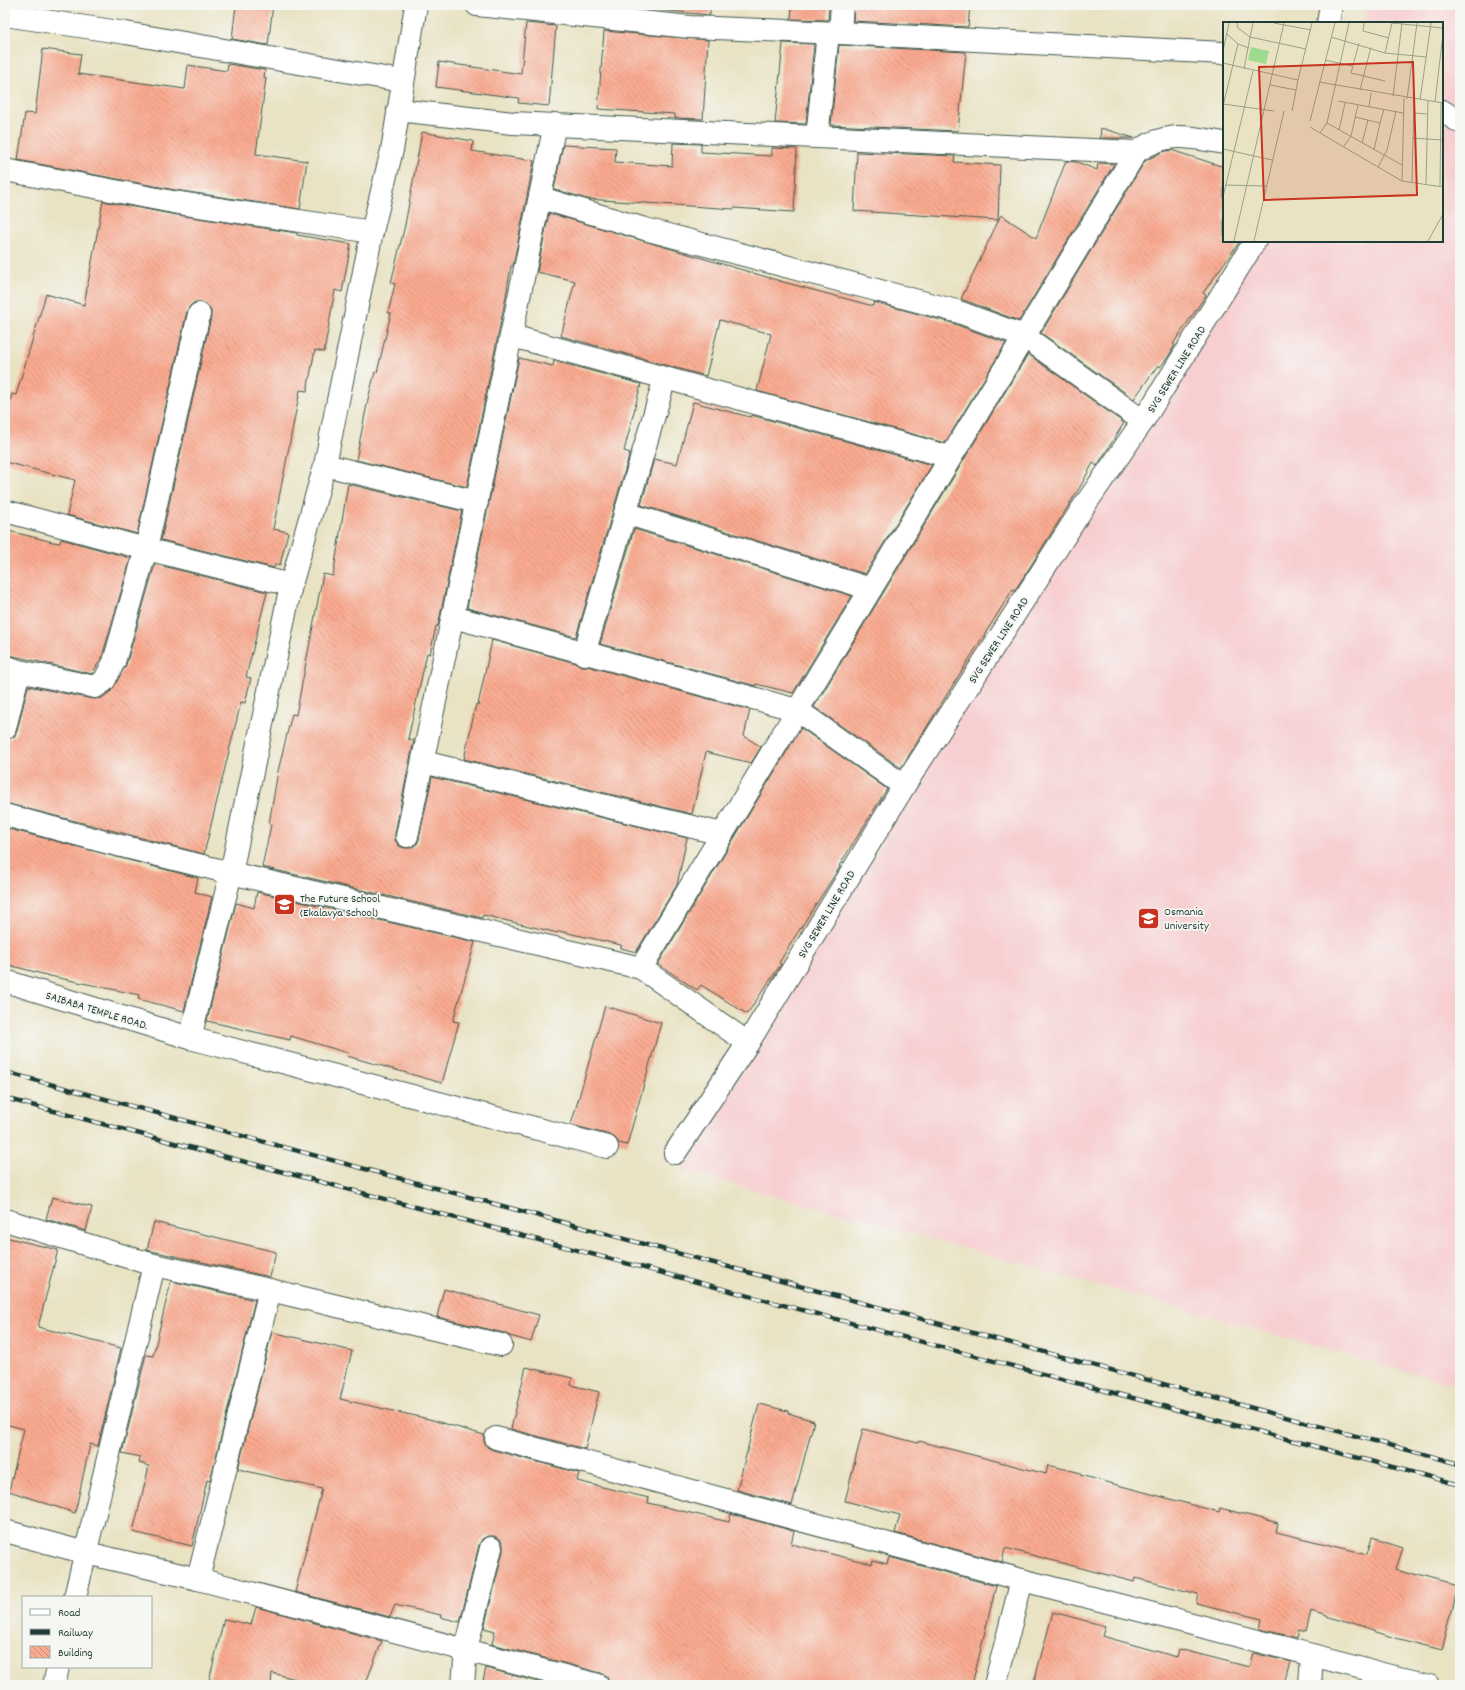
<svg xmlns="http://www.w3.org/2000/svg" width="1465" height="1690" font-family="Dekko,sans-serif">
  <defs>
    <pattern id="building-back-hatch" width="6" height="6" patternUnits="userSpaceOnUse"><rect width="6" height="6" fill="#fbaa90"/><path d="M-1 5l2 2M0 0l6 6M5-1l2 2" fill="none" stroke="#cb8c76"/></pattern>
  </defs>
  <rect width="100%" height="100%" fill="#f6f6f2"/>
  <filter id="ink" filterUnits="userSpaceOnUse"><feTurbulence type="fractalNoise" baseFrequency=".025" numOctaves="2"/><feDisplacementMap in="SourceGraphic" scale="8" xChannelSelector="R" yChannelSelector="G"/><feConvolveMatrix kernelMatrix="1 2 1 2 8 2 1 2 1" color-interpolation-filters="sRGB"/></filter>
  <filter id="wash" filterUnits="userSpaceOnUse"><feTurbulence type="fractalNoise" baseFrequency=".012" numOctaves="4" result="noise"/><feDisplacementMap in="SourceGraphic" scale="16" xChannelSelector="R" yChannelSelector="G"/><feGaussianBlur stdDeviation="0.9" result="paint"/><feColorMatrix in="noise" values="0 0 0 0 0 0 0 0 0 0 0 0 0 0 0 0 0 1.4 0 .05"/><feComposite in="paint" operator="in"/></filter>
  <g filter="url(#wash)">
    <rect width="100%" height="100%" fill="#e9e3c4"/>
    <polygon fill="#f7cfd1" points="1366,5 1460,5 1460,1386 682,1170 1251,241 1442,241 1442,23 1364,23"/>
    <g id="blocks">
      <g fill="url(#building-back-hatch)">
        <polygon points="236,5 273,5 268,45 232,39"/>
        <polygon points="605,5 710,5 710,15"/>
        <polygon points="792,5 829,5 828,20 791,19"/>
        <polygon points="854,5 970,5 968,27 853,21"/>
        <polygon points="526,23 556,26 549,106 518,103 519,98 436,87 439,62 521,74"/>
        <polygon points="604,31 708,40 703,119 675,118 675,114 598,109"/>
        <polygon points="783,43 814,44 806,124 775,123"/>
        <polygon points="839,45 966,52 958,131 831,125"/>
        <polygon points="43,49 81,54 78,74 185,89 188,65 227,71 228,64 265,70 264,78 266,78 256,154 307,161 300,209 175,190 18,160 25,113 35,114"/>
        <polygon points="1101,128 1134,138 1100,138"/>
        <polygon points="422,132 473,141 472,151 534,161 513,266 511,266 506,296 467,487 356,460 368,399 375,372 377,373 391,313 388,313 395,284 391,283 405,225"/>
        <polygon points="673,143 701,144 701,152 772,156 772,148 797,149 794,212 734,208 734,209 587,199 554,189 563,145 616,148 615,162 672,166"/>
        <polygon points="1171,150 1224,167 1224,241 1240,241 1203,293 1206,295 1173,344 1175,345 1168,357 1160,367 1158,365 1134,399 1041,333 1145,161 1162,152"/>
        <polygon points="857,152 955,156 954,162 1000,165 998,220 854,211"/>
        <polygon points="1066,161 1077,162 1097,170 1098,163 1114,164 1019,321 961,299 1001,215 1036,238"/>
        <polygon points="103,201 171,214 297,233 297,235 351,244 342,292 335,290 324,352 315,350 307,391 300,390 273,529 288,532 280,565 275,564 274,568 161,540 211,317 211,310 207,305 202,302 195,302 190,306 187,311 137,534 67,515 75,480 5,462 5,421 12,394 16,395 46,294 84,305"/>
        <polygon points="549,213 787,283 873,306 874,302 952,323 1006,343 945,443 757,391 771,334 720,320 706,376 561,336 575,281 537,272"/>
        <polygon points="1028,354 1124,423 1097,466 1093,463 1080,487 1030,567 1015,590 1013,589 901,768 814,707"/>
        <polygon points="519,358 553,366 554,361 641,384 624,451 630,453 576,637 467,608"/>
        <polygon points="693,402 750,417 751,415 932,465 865,574 641,505 654,459 677,464"/>
        <polygon points="348,484 462,511 438,626 436,626 430,654 427,653 408,739 414,740 395,833 395,840 399,846 405,848 411,848 417,844 419,839 432,777 687,838 677,885 636,952 621,948 621,945 559,931 558,933 483,915 482,918 262,867 271,825 269,824 278,771 292,714 296,715 323,574 333,576"/>
        <polygon points="634,529 852,596 793,693 756,684 756,686 600,644"/>
        <polygon points="5,530 53,542 60,543 61,539 131,558 102,657 92,674 5,654"/>
        <polygon points="155,564 267,592 246,677 251,678 245,703 241,702 204,854 5,803 5,740 14,737 17,731 28,686 93,699 102,698 111,691 126,665"/>
        <polygon points="492,640 576,663 581,666 587,666 750,710 744,736 761,747 751,763 706,752 692,814 464,759 476,704 478,705"/>
        <polygon points="801,728 887,789 839,866 840,867 836,873 793,940 779,963 781,964 747,1014 701,985 697,990 658,964"/>
        <polygon points="5,828 198,878 195,892 212,897 184,1011 138,999 139,995 50,976 5,964"/>
        <polygon points="257,892 475,942 453,1021 459,1022 442,1083 347,1056 348,1053 291,1036 290,1040 207,1021 236,903 254,908"/>
        <polygon points="605,1006 661,1023 627,1145 619,1143 615,1138 610,1135 571,1125"/>
        <polygon points="52,1197 92,1207 86,1231 46,1219"/>
        <polygon points="154,1222 276,1252 270,1277 147,1250"/>
        <polygon points="5,1237 58,1250 38,1327 121,1348 98,1446 90,1444 75,1513 9,1491 24,1429 5,1424"/>
        <polygon points="171,1281 255,1300 210,1481 207,1480 192,1546 133,1532 149,1466 139,1463 140,1457 122,1453 146,1355 153,1356"/>
        <polygon points="444,1289 539,1315 531,1342 510,1336 504,1333 437,1317"/>
        <polygon points="272,1332 352,1351 340,1399 429,1419 484,1435 484,1441 487,1447 493,1450 579,1473 577,1481 649,1498 648,1503 729,1522 731,1514 794,1531 791,1544 872,1564 873,1560 887,1564 889,1557 996,1586 972,1685 610,1685 607,1676 601,1673 492,1644 495,1631 484,1628 503,1551 503,1545 500,1539 494,1536 488,1536 482,1539 479,1545 460,1622 440,1617 441,1615 395,1605 390,1617 295,1592 322,1489 238,1469"/>
        <polygon points="526,1367 572,1378 571,1385 599,1392 585,1449 511,1429"/>
        <polygon points="759,1404 788,1411 788,1413 814,1421 792,1505 737,1490"/>
        <polygon points="863,1429 918,1443 919,1441 1046,1474 1048,1465 1081,1473 1080,1475 1219,1512 1220,1508 1278,1523 1276,1532 1367,1554 1372,1538 1403,1548 1396,1569 1458,1586 1442,1650 1395,1638 1311,1611 1306,1632 1299,1630 1297,1638 1260,1629 1262,1619 1196,1603 1198,1594 1135,1578 1134,1582 1005,1548 1002,1562 895,1533 900,1515 845,1501"/>
        <polygon points="256,1607 382,1641 365,1685 318,1685 272,1673 271,1685 208,1685 224,1619 251,1625"/>
        <polygon points="1053,1612 1105,1626 1102,1636 1177,1657 1179,1649 1249,1667 1253,1653 1291,1662 1285,1685 1033,1685"/>
        <polygon points="486,1668 549,1685 482,1685"/>
      </g>
    </g>
  </g>
  <g filter="url(#ink)">
    <use href="#blocks" fill-opacity="0" stroke="#3d564a" stroke-width="1"/>
    <g fill="none" stroke-linecap="round" stroke-linejoin="round">
      <defs>
        <g id="minor">
          <polyline points="477,5 690,27 840,33 1224,53"/>
          <polyline points="5,15 126,33 402,81"/>
          <polyline points="1328,23 1331,5"/>
          <polyline points="840,33 842,5"/>
          <polyline points="398,110 513,123 1136,152"/>
          <polyline points="1442,111 1460,122"/>
          <polyline points="817,137 828,33"/>
          <polyline points="5,170 173,202 372,232"/>
          <polyline points="541,198 645,229 956,311 1024,336 1143,421"/>
          <polyline points="512,336 665,378 584,654"/>
          <polyline points="665,378 950,457"/>
          <polyline points="325,465 477,502"/>
          <polyline points="5,511 146,549 291,585"/>
          <polyline points="625,513 871,589"/>
          <polyline points="453,617 797,710 904,786"/>
          <polyline points="5,666 19,671 95,687 104,681 114,662 146,549 199,314"/>
          <polyline points="5,728 19,671"/>
          <polyline points="423,762 722,834"/>
          <polyline points="5,815 109,843 231,873 641,968 748,1043 675,1153"/>
          <polyline points="407,836 555,124"/>
          <path d="M641,968l495,-816c31,-22 53,-15 88,-9"/>
          <polyline points="5,981 190,1038 607,1147"/>
          <polyline points="190,1038 231,873 291,585 325,465 372,232 392,150 416,5"/>
          <polyline points="748,1043 904,786 1084,506 1143,421 1255,241"/>
          <polyline points="5,1220 154,1265"/>
          <polyline points="496,1438 1022,1580 1428,1685"/>
          <polyline points="5,1531 86,1553 198,1579 598,1685"/>
          <polyline points="198,1579 270,1290"/>
          <polyline points="75,1597 154,1265 270,1290 501,1345"/>
          <polyline points="54,1685 58,1667"/>
          <polyline points="463,1685 466,1649 491,1548"/>
          <polyline points="995,1685 1022,1580"/>
          <polyline points="1310,1685 1312,1656"/>
        </g>
      </defs>
      <use href="#minor" stroke="#3d564a" stroke-width="24"/>
      <use href="#minor" stroke="#fff" stroke-width="22"/>
      <defs>
        <g id="rail">
          <polyline points="5,1072 1460,1464"/>
          <polyline points="5,1098 1460,1485"/>
        </g>
      </defs>
      <use href="#rail" stroke="#1f3d34" stroke-width="4.5"/>
      <use href="#rail" stroke="#f6f6f2" stroke-width="3" stroke-dasharray="9" stroke-linecap="butt"/>
    </g>
  </g>
  <defs>
    <symbol id="university-square" viewBox="-11 -11 22 22"><rect x="-9" y="-9" width="18" height="18" rx="4" fill="#c8321e" stroke="#f6f6f2"/><path d="M0-5L7-2L0 1L-7-2ZM-4 1L0 2.5L4 1V4Q0 6-4 4Z" fill="#fff"/></symbol>
  </defs>
  <g fill-rule="evenodd">
    <use href="#university-square" x="272" y="892" width="25" height="25"/>
    <use href="#university-square" x="1136" y="906" width="25" height="25"/>
  </g>
  <g text-anchor="middle" stroke-width="3.5" stroke-linejoin="round" paint-order="stroke">
    <g font-size="12" fill="#1f3d34" stroke="#f6f6f2">
      <text transform="translate(1176 369) rotate(-58)" y="4">SVG SEWER LINE ROAD</text>
      <text transform="translate(998 640) rotate(-57)" y="4">SVG SEWER LINE ROAD</text>
      <text transform="translate(826 914) rotate(-59)" y="4">SVG SEWER LINE ROAD</text>
      <text transform="translate(97 1010) rotate(17)" y="4">SAIBABA TEMPLE ROAD.</text>
    </g>
    <g font-size="12" fill="#1f3d34" stroke="#f6f6f2" text-anchor="start">
      <text x="300" y="902">The Future School<tspan x="300" dy="14">(Ekalavya School)</tspan></text>
      <text x="1164" y="915">Osmania<tspan x="1164" dy="14">University</tspan></text>
    </g>
  </g>
  <g transform="translate(1223 22)">
    <rect width="220" height="220" fill="#e9e3c4"/>
    <path d="M28,25l18,4 -3,13 -18,-4z" fill="#9fdb8f"/>
    <path fill="none" stroke="#98a18a" stroke-width="1" d="M14,1l1,5 12,9 3,-14M51,1l37,7M141,1l-1,8 26,7M169,1l51,5M4,12l11,10M108,15l54,16 7,-30M136,21l-8,30 34,8M0,29l6,-28M162,31l41,4M102,38l27,6M0,41l75,17 -6,31M21,47l6,-32 56,12M75,58l14,-57M96,60l124,21M47,63l26,5M137,68l11,-43M170,74l9,-73M181,76l-2,83 41,6M184,77l10,-76M197,78l11,-77M115,79l65,12M212,80l8,-68M0,82l51,7M0,84l15,-62 11,4M146,85l2,-14M190,91l14,1M132,95l25,6 4,-14M87,99l25,-98M104,101l75,42M87,105l10,6 7,-10 22,-100M116,108l6,-27M97,111l82,48M189,116l15,1M204,117l15,1M139,121l6,-23M121,124l7,-10 7,-31M0,127l49,11M151,128l6,-27M155,145l9,-17 9,-39M189,160l2,-82M203,162l2,-83M2,163l41,1M217,164l1,-83M0,175l30,-126M11,219l50,-218M31,219l30,-130M205,219l15,-27"/>
    <path fill="#c8321e" fill-opacity="0.15" stroke="#c8321e" stroke-width="2" d="M190,40l4,133 -153,5 -5,-133z"/>
    <rect width="220" height="220" fill="none" stroke="#1f3d34" stroke-width="2"/>
  </g>
  <rect width="1465" height="1690" fill="none" stroke="#f6f6f2" stroke-width="20"/>
  <rect x="22" y="1596" width="130" height="72" fill="#f6f6f2" stroke="#a0aca6"/>
  <rect x="30" y="1609" width="20" height="6" fill="#ffffff" stroke="#a0aca6"/>
  <text x="58" y="1616" font-size="12" fill="#1f3d34">Road</text>
  <rect x="30" y="1629" width="20" height="6" fill="#1f3d34" stroke="#a0aca6"/>
  <text x="58" y="1636" font-size="12" fill="#1f3d34">Railway</text>
  <rect x="30" y="1646" width="20" height="12" fill="url(#building-back-hatch)" stroke="#a0aca6"/>
  <text x="58" y="1656" font-size="12" fill="#1f3d34">Building</text>
</svg>
